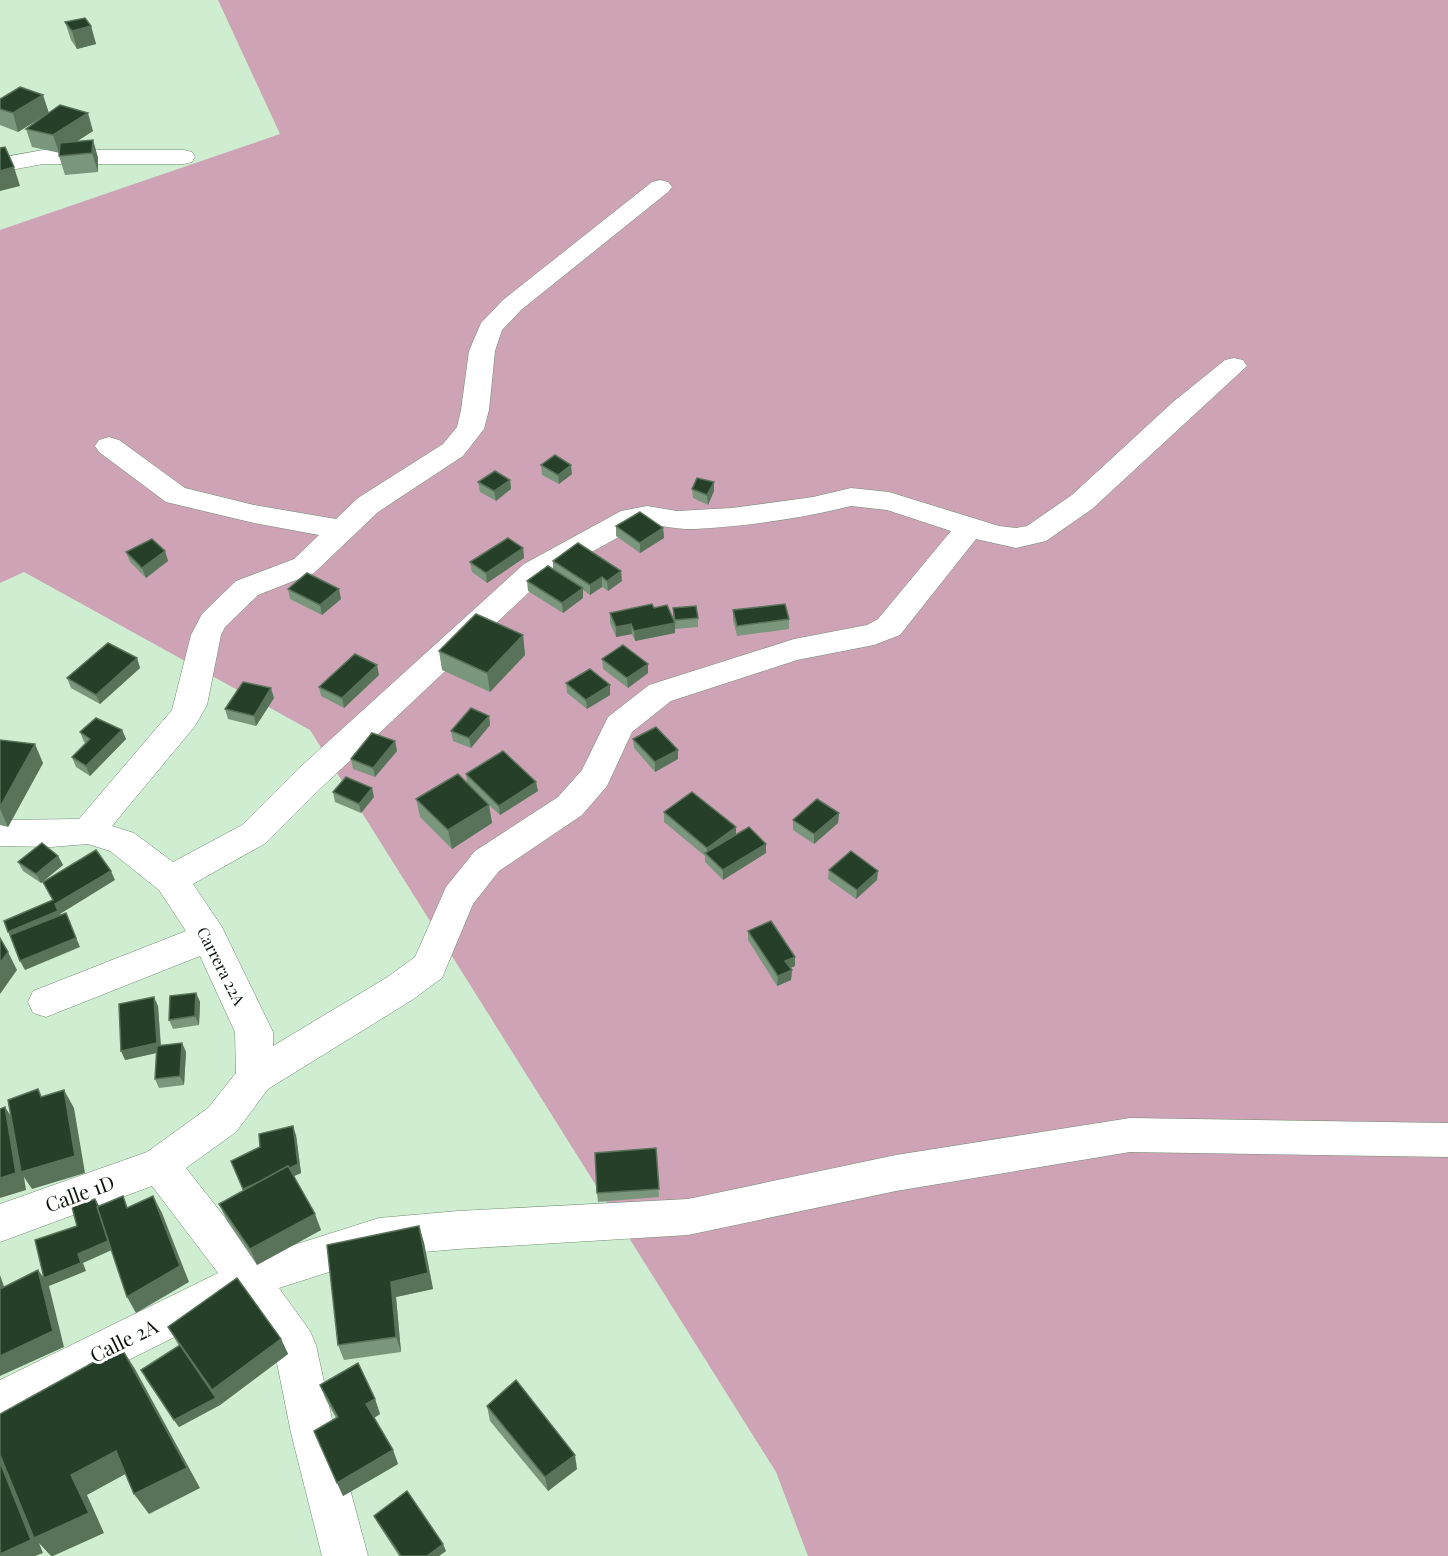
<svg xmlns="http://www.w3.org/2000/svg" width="1448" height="1556" font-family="'Playfair Display',serif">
  <rect width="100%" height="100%" fill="#cfedd0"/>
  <polygon fill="#cea3b6" points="218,0 1448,0 1448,1556 808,1556 776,1472 310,730 24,572 0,583 0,230 280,134"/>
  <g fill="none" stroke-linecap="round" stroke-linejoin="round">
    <defs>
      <g id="street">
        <polygon points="43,150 184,150 192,152 195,157 192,162 184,164 43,164 0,172 0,158"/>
        <path d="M660,180l8,2 4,5 -4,5 -147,118 -19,20 -7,21 -6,59 -5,19 -21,27 -85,56 -64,61 -56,22 -33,32 -4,8 -14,70 -12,21 -83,100 22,7 39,29 69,-37 56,-56 226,-205 97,-53 26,-5 30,5 55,-3 81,-11 38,-9 38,4 110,34 17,2 11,-2 45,-31 101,-93 52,-42 9,-2 9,2 4,6 -155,143 -46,32 -30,7 -40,-9 -76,96 -26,10 -77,15 -126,41 -39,31 -25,54 -25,29 -83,56 -26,33 -31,74 -30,22 -144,89 -32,43 -50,36 70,89 123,-39 79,-7 230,-12 208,-44 234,-37 318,5v34l-318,-5 -234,39 -208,44 -230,14 -79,7 -100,32 31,43 6,14 19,88 33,123h-46l-31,-123 -16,-80 -34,-49 -241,120v-44l218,-107 -66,-87 -152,56v-38l147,-52 61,-44 28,-35 -1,-41 -35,-76 -154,61 -13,-4 -5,-11 5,-11 153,-60 -27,-41 -49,-39 -22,-7 -37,3 -51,-1v-26l79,-1 93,-109 19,-75 11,-21 34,-33 58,-22 25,-24 -65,-12 -88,-21 -67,-50 -4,-6 4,-6 10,-3 10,3 66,48 69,17 82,14 22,-21 85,-54 14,-17 4,-17 8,-59 12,-28 22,-23 149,-118zM851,506l36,4 64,21 -73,88 -11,6 -73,14 -145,46 -41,32 -26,53 -24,27 -83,54 -29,36 -31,70 -29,21 -113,68v-14l-51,-105 -29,-43 73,-41 56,-56 222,-209 95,-52c18,-3 37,4 55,3 53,-3 105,-10 157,-23z"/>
      </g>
    </defs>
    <use href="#street" stroke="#718c72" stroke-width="1"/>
    <use href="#street" fill="#fff" fill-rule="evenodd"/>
  </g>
  <g fill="#7a967c">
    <polygon points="65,22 91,26 96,44 77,49 71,40"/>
    <polygon points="0,99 49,112 93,131 77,141 93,140 98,158 98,172 65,175 59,156 60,153 32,147 26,129 43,116 18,132 0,125"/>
    <polygon points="541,465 572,474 559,484 542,475"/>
    <polygon points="510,480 511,489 496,501 480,492 478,482"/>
    <polygon points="714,482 714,491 708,505 693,498 692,489"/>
    <polygon points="616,526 663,528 664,538 640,553 616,536"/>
    <polygon points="523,548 524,558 487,583 472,572 470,562"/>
    <polygon points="165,551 168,561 146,578 130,562 126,552"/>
    <polygon points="553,561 622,581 608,591 602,587 590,595 583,590 583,598 563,613 528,591 527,581 553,570"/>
    <polygon points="288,589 341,599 322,615 290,599"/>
    <polygon points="654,608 673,620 673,608 698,618 698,627 675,629 675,633 635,641 632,634 616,637 610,623 610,613"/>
    <polygon points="733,610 789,619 789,629 737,636 733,620"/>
    <polygon points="523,635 525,655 490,692 442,670 439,651"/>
    <polygon points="137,658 140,668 100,704 71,688 67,678"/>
    <polygon points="602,659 648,673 628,688 603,669"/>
    <polygon points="379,675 344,708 321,696 319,687"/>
    <polygon points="566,683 610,695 587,709 567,693"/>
    <polygon points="274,698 256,726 228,719 225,709"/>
    <polygon points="489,716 490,725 471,748 453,741 451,731"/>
    <polygon points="122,730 126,739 90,776 76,767 72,757 86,743 84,742 80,732"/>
    <polygon points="633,739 678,750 678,759 655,772 634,748"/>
    <polygon points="0,740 43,763 8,827 0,825"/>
    <polygon points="395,741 397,751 375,777 353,769 351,759"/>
    <polygon points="466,774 538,791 500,815 489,805 492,823 452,849 420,817 416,799 467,783"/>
    <polygon points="333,792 374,797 361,813 335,802"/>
    <polygon points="664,812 736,834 766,853 723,880 705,862 705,856 664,822"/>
    <polygon points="839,813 838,823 814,844 793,830 793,820"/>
    <polygon points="58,856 63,865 41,883 23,871 18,862"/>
    <polygon points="829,870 877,880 856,899 828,879"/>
    <polygon points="748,931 795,957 795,966 790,968 792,970 791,980 777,986 748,940"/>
    <polygon points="196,993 200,1002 199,1025 173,1029 169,1020"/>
    <polygon points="158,1006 161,1045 182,1043 186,1052 184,1085 159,1088 155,1079 156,1053 125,1060"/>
    <polygon points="296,1135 301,1173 294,1176 321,1230 257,1265 227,1221 219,1204 244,1191 231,1161"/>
    <polygon points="656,1148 659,1197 598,1202 597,1193"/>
    <polygon points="419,1226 424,1243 433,1289 396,1297 401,1352 344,1360 338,1345"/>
    <polygon points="168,1327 281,1339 288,1354 220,1405 179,1427 145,1378 179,1346"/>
    <polygon points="320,1385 375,1399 380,1414 374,1418 393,1450 398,1464 343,1496 336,1418 326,1400"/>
    <polygon points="487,1406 577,1469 548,1491 490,1421"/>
    <polygon points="374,1516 446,1551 439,1556 399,1556 377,1522"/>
  </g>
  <g fill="#59735a">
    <polygon points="91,26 96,44 77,49 72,31"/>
    <polygon points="43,95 49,113 18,132 13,113"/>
    <polygon points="88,113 93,131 59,153 53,135"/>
    <polygon points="93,140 98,158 98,172 92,153"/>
    <polygon points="14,167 20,186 0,191 0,171"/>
    <polygon points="571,465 572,474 559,484 558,475"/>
    <polygon points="510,480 511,489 496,501 494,491"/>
    <polygon points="714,482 714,491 708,505 707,495"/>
    <polygon points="663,528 664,538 640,553 640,543"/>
    <polygon points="523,548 524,558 487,583 486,573"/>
    <polygon points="165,551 168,561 146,578 142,568"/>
    <polygon points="621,571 622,581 608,591 607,581"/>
    <polygon points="602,577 602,587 590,595 590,585"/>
    <polygon points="583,588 583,598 563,613 562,603"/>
    <polygon points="339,589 341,599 322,615 320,605"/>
    <polygon points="675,623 675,633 635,641 634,631"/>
    <polygon points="631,624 632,634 616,637 616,627"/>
    <polygon points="523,635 525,655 490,692 487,673"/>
    <polygon points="137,658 140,668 100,704 96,695"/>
    <polygon points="648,664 648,673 628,688 627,678"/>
    <polygon points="377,665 379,675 344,708 342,698"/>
    <polygon points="610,685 610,695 587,709 586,700"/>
    <polygon points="271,688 274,698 256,726 254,716"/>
    <polygon points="489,716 490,725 471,748 469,738"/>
    <polygon points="122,730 126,739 90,776 86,766"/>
    <polygon points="395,741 397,751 375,777 373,768"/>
    <polygon points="35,744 43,763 8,827 0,809 0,807"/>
    <polygon points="678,750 678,759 655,772 655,762"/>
    <polygon points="536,782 538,791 500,815 499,806"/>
    <polygon points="372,788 374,797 361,813 359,804"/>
    <polygon points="489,805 492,823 452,849 448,830"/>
    <polygon points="839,813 838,823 814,844 814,834"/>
    <polygon points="736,827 736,836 707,855 707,848"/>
    <polygon points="766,844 766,853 723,880 723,870"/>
    <polygon points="58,856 63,865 41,883 36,874"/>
    <polygon points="111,871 115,880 60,914 62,920 13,941 8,932"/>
    <polygon points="878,871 877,880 856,899 857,890"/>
    <polygon points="66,913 80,947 25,970 20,961"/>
    <polygon points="8,952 17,970 0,994 0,963"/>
    <polygon points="795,957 795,966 785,970 785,961"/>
    <polygon points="792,970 791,980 777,986 778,976"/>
    <polygon points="196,993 200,1002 199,1025 195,1016"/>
    <polygon points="154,997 158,1006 161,1052 125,1060 121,1051"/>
    <polygon points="182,1043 186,1052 184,1085 180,1076"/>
    <polygon points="64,1090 74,1108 85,1173 32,1189 24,1177 26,1190 0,1198 0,1178 5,1107 16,1124"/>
    <polygon points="293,1126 296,1135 301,1173 247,1197 243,1189"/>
    <polygon points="153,1196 162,1213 189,1282 136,1313 127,1297"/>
    <polygon points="95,1199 100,1207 114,1249 83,1263 86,1271 49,1286 64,1347 0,1376 0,1356 38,1270 44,1278 78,1254"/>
    <polygon points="315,1214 321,1230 257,1265 250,1249"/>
    <polygon points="419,1226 424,1243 433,1289 396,1297 401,1352 396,1337 391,1282"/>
    <polygon points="0,1275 10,1304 0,1309"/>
    <polygon points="281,1339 288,1354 220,1405 212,1390"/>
    <polygon points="121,1347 135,1369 200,1488 149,1514 134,1494"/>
    <polygon points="216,1398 220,1405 179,1427 174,1420"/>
    <polygon points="375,1399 380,1414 372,1419 366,1404"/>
    <polygon points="393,1450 398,1464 343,1496 337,1483"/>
    <polygon points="116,1451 131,1471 87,1495 104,1533 53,1556 51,1556 39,1543 43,1553 35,1556 0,1556 0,1453 71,1475"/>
    <polygon points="575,1455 577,1469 548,1491 545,1477"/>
    <polygon points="443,1544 446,1551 439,1556 427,1556"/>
  </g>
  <g fill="#263f28" stroke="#59735a" stroke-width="1.5">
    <polygon points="85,18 91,26 72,31 65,22"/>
    <polygon points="20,87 43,95 13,113 0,109 0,99"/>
    <polygon points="60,105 88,113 53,135 26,129"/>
    <polygon points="93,140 92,153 59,156 60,143"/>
    <polygon points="5,147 14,167 0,171 0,148"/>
    <polygon points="555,455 571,465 558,475 541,465"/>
    <polygon points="495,471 510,480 494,491 478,482"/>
    <polygon points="697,478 714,482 707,495 692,489"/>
    <polygon points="640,512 663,528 640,543 616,526"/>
    <polygon points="508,538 523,548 486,573 470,562"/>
    <polygon points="152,539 165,551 142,568 126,552"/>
    <polygon points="578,543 621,571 607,581 602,577 590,585 553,561"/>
    <polygon points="548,566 583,588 562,603 527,581"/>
    <polygon points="307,573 339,589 320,605 288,589"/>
    <polygon points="652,604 654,608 667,605 675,623 634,631 631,624 616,627 610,613"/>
    <polygon points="785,604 789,619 737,626 733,610"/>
    <polygon points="696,606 698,618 675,620 673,608"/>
    <polygon points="476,614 523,635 487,673 439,651"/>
    <polygon points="108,643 137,658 96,695 67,678"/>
    <polygon points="623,645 648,664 627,678 602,659"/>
    <polygon points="355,654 377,665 342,698 319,687"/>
    <polygon points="590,669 610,685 586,700 566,683"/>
    <polygon points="243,682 271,688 254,716 225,709"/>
    <polygon points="471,708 489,716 469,738 451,731"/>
    <polygon points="96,718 122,730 86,766 72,757 90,739 80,732"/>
    <polygon points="656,727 678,750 655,762 633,739"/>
    <polygon points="372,733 395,741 373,768 351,759"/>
    <polygon points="0,740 35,744 0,807"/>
    <polygon points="503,751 536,782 499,806 466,774"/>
    <polygon points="458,774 489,805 448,830 416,799"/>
    <polygon points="346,777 372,788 359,804 333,792"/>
    <polygon points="692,792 736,827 707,848 664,812"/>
    <polygon points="817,799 839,813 814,834 793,820"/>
    <polygon points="749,827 766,844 723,870 705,853"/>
    <polygon points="42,843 58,856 36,874 18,862"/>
    <polygon points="96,850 111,871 55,904 58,911 8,932 4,921 53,900 43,882"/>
    <polygon points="851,851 878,871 857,890 829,870"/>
    <polygon points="66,913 76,938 20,961 10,935"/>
    <polygon points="771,921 795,957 785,961 792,970 778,976 748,931"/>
    <polygon points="0,938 8,952 0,963"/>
    <polygon points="196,993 195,1016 169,1020 170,996"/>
    <polygon points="154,997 157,1043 121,1051 119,1004"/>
    <polygon points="182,1043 180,1076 155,1079 157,1046"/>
    <polygon points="38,1089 41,1097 64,1090 75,1156 21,1172 8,1100"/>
    <polygon points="5,1107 16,1173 0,1178 0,1109"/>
    <polygon points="293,1126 298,1164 290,1168 288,1166 261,1181 243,1189 231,1161 260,1147 259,1134"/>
    <polygon points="656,1148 659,1189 597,1193 595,1153"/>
    <polygon points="288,1166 315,1214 250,1249 219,1204"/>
    <polygon points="123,1196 127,1208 153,1196 180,1266 127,1297 97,1207"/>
    <polygon points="95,1199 98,1207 97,1207 108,1241 78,1254 81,1263 44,1278 35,1240 77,1226 72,1207"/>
    <polygon points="419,1226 428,1273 391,1282 396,1337 338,1345 327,1245"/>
    <polygon points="38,1270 53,1331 0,1356 0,1289"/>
    <polygon points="237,1278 281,1339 212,1390 168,1327"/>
    <polygon points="180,1345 216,1398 174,1420 141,1370"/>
    <polygon points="121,1347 187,1468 134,1494 116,1451 71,1475 89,1513 34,1538 0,1455 0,1414"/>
    <polygon points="358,1363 375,1399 366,1404 393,1450 337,1483 314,1431 338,1417 320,1385"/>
    <polygon points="516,1380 575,1455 545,1477 487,1406"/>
    <polygon points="0,1462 31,1540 0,1554"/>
    <polygon points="407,1491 443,1544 427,1556 401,1556 374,1516"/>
  </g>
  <g text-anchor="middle" stroke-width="6" stroke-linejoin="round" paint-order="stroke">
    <g font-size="16" fill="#09140a" stroke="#fff">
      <text transform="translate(221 966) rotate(63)" y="6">Carrera 22A</text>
    </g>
    <g font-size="20" fill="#09140a" stroke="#fff">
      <text transform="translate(80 1194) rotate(-20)" y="7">Calle 1D</text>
      <text transform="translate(124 1341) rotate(-26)" y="7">Calle 2A</text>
    </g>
  </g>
</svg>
